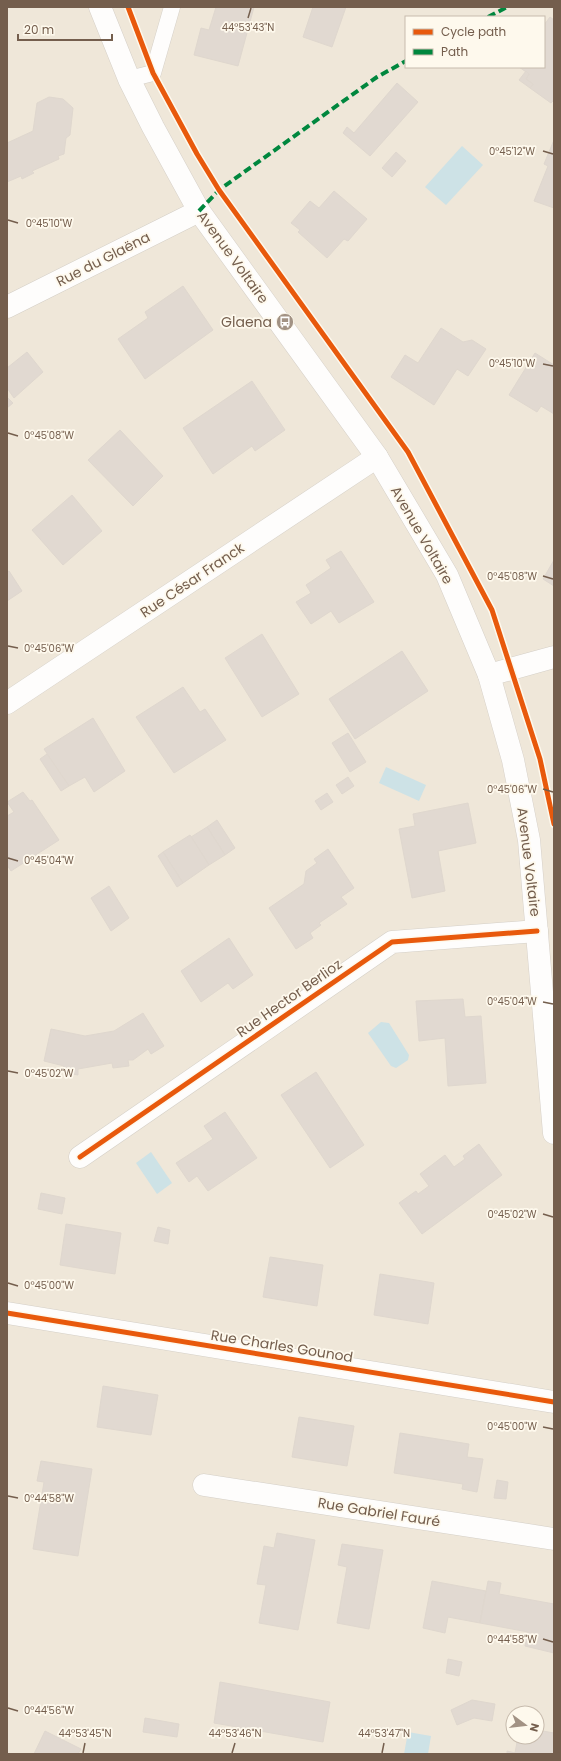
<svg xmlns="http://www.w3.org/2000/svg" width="561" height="1761" font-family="Poppins,sans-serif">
  <rect width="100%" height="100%" fill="#f6f3eb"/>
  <path fill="#efe7d9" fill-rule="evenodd" d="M7,7h547v1747h-547zM406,17h138v50h-138zM513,1713h24v24h-24z"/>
  <g fill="#cde2e6">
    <polygon points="462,146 483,165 446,205 425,187"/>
    <polygon points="386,767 426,785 419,801 379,783"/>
    <polygon points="381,1022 389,1023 409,1055 408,1060 396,1068 391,1066 368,1033"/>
    <polygon points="151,1152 172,1183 157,1194 136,1163"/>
    <polygon points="408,1732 431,1736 428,1754 404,1754"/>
  </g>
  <g fill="#e1d9d1" stroke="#dfd7ce">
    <polygon points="216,7 254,7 238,66 194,55 201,28 209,30"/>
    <polygon points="313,7 346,7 332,47 303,37"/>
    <polygon points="550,17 554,20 554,100 551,103 530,88 533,84 526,79 529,74 519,67 544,67 544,25"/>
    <polygon points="526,71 529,74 526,79 533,84 530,88 519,80"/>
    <polygon points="397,83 418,102 370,156 343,133 347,127 354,133"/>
    <polygon points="49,97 63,99 73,108 70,135 66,138 64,154 58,156 59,159 32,171 34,173 22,179 21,176 7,182 7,143 33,131 37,103"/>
    <polygon points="554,140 554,208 534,201 548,166 544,164"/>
    <polygon points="396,152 406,161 392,177 382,168"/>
    <polygon points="334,191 367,219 348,241 344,239 327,258 298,232 300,230 291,223 310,201 319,208"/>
    <polygon points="183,286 213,330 145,379 118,339 148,318 145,312"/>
    <polygon points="441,328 463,342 472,340 486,349 468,376 457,369 434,405 391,377 405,355 418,363"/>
    <polygon points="27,352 43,372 14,398 7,388 7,368"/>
    <polygon points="535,353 554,365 554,414 541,406 537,412 509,395"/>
    <polygon points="252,381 285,430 255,451 252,446 213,474 183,428"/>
    <polygon points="7,397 13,403 7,408"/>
    <polygon points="120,430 163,476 133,506 88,460"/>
    <polygon points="72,495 102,531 63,565 32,530"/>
    <polygon points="341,551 374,602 339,623 331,611 311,624 296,602 311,593 306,585 331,568 326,560"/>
    <polygon points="554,560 554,586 543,579"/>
    <polygon points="9,571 22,591 7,601 7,572"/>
    <polygon points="262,634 299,694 262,717 225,658"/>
    <polygon points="402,651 428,691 355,739 329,699"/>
    <polygon points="183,687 200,712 205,709 226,740 174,773 136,717"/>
    <polygon points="93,718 125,771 94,792 85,777 69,786 44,749"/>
    <polygon points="348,733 366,762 350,772 332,743"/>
    <polygon points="47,754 69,786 61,791 40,759"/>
    <polygon points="348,777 354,786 342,794 336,785"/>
    <polygon points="23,792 30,801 32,800 59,840 11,871 7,865 7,816 14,812 7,802"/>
    <polygon points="327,793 333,802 321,810 315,801"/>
    <polygon points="468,803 476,843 438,851 445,891 412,898 399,829 415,826 413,814"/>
    <polygon points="217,820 235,848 225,855 207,827"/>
    <polygon points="207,827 225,855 209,865 191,837"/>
    <polygon points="190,835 209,865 183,883 163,852"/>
    <polygon points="328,849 354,888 341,897 347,904 319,923 321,925 310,933 313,938 296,949 269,908 304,884 306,871 317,863 314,859"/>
    <polygon points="163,852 183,883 177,887 158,856"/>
    <polygon points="109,886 129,918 111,931 91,898"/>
    <polygon points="229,938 253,975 233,989 228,983 201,1002 181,971"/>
    <polygon points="463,999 465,1017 481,1016 486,1083 448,1086 445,1038 419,1041 416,1001"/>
    <polygon points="143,1013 164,1046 151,1054 148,1049 133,1060 128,1060 129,1066 113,1068 112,1063 78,1069 78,1075 62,1072 64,1066 44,1061 51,1029 85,1036 114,1031"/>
    <polygon points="316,1072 364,1145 330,1168 281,1095"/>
    <polygon points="225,1112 257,1158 208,1191 197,1176 189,1182 176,1163 213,1139 204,1126"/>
    <polygon points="479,1144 502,1175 422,1234 399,1203 416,1191 418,1194 429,1186 420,1174 445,1155 454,1167 465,1159 463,1156"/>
    <polygon points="41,1193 65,1198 62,1214 38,1209"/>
    <polygon points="66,1224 121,1233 115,1274 60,1265"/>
    <polygon points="158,1227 170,1230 168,1244 154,1241"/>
    <polygon points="270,1257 323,1265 317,1306 263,1297"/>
    <polygon points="380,1274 434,1283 428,1324 374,1315"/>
    <polygon points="103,1386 158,1395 151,1435 97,1427"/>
    <polygon points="299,1417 354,1426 347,1466 292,1457"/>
    <polygon points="400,1433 469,1444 467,1457 483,1459 477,1492 462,1489 463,1484 394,1473"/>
    <polygon points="41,1461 92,1469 78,1556 33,1549 44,1482 37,1481"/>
    <polygon points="497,1480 508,1482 506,1499 494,1498"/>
    <polygon points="277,1533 315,1540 298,1630 259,1623 266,1585 257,1584 264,1546 274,1548"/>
    <polygon points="342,1544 383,1550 369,1629 337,1623 347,1567 338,1565"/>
    <polygon points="432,1581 486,1591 480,1623 448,1617 445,1633 423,1628"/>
    <polygon points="488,1581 501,1583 499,1594 554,1604 554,1653 525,1646 528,1632 480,1623"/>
    <polygon points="448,1659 462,1662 459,1676 446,1673"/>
    <polygon points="220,1682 330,1702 323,1742 214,1723"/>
    <polygon points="472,1700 495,1704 492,1721 474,1718 457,1725 451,1710"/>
    <polygon points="145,1718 179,1724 177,1737 143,1732"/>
    <polygon points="537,1730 554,1733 554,1754 507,1754 507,1751 515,1753 518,1737 537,1737"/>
    <polygon points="45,1731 81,1749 78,1754 34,1754"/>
  </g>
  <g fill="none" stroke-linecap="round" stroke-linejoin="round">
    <defs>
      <polyline id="lane" points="129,79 153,73 172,7"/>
      <g id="street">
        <polyline points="7,307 199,211"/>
        <polyline points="489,675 554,657"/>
        <polyline points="7,703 377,457"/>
        <polyline points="80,1157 392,942 537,931"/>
        <polyline points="7,1313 554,1402"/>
        <polyline points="204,1485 554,1539"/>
      </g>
      <polyline id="secondary" points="100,7 129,79 153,127 199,211 377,457 447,575 489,675 513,760 529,840 554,1133"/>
    </defs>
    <use href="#lane" stroke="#d4cfc7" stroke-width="17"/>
    <use href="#street" stroke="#d4cfc7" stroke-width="23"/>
    <use href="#secondary" stroke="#d6d0c8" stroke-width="23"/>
    <use href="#lane" stroke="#fefdfc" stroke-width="16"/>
    <use href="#street" stroke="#fefdfc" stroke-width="22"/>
    <use href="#secondary" stroke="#fefdfc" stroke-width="22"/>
    <g stroke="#00873e" stroke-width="4" stroke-dasharray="8 4" stroke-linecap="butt">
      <polyline points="488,17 507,7"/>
      <polyline points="199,211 219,190 377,77 406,61"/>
    </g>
    <defs>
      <g id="cycleway">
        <polyline points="128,7 153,73 197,154 219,190 408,452 492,610 540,759 554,824"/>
        <polyline points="80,1157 392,942 537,931"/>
        <polyline points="7,1313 554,1402"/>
      </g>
    </defs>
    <use href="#cycleway" stroke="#fef9ed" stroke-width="8"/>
    <use href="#cycleway" stroke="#e8590c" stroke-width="5"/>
  </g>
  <path fill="none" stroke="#745e4d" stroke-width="1.5" d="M248,18l3,-10M543,151l10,3M8,220l10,3M543,364l10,2M8,433l10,3M543,576l10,3M8,646l10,2M543,789l10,3M8,858l10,3M543,1002l10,2M8,1071l10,2M543,1214l10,3M8,1283l10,3M543,1427l10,2M8,1496l10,2M543,1639l10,3M8,1708l10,3M83,1753l2,-10M232,1753l3,-10M382,1753l2,-10"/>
  <defs>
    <symbol id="bus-disc" viewBox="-11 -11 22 22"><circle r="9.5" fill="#a29284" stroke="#fef9ed"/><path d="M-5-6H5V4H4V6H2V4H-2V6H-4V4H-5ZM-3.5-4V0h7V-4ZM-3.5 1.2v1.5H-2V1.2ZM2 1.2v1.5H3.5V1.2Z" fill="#fff"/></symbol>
  </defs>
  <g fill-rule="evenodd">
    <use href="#bus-disc" x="275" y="312" width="20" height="20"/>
  </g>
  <g text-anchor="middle" stroke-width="3.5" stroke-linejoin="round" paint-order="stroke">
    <g font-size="14" fill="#745e4d" stroke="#fef9ed">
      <text transform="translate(233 257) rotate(54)" y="5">Avenue Voltaire</text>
      <text transform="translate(103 259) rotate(-27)" y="5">Rue du Glaëna</text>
      <text transform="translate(422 535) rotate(60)" y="5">Avenue Voltaire</text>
      <text transform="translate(192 580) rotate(-34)" y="5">Rue César Franck</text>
      <text transform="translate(529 862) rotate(83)" y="5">Avenue Voltaire</text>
      <text transform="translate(289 998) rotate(-35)" y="5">Rue Hector Berlioz</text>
      <text transform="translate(282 1346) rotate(9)" y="5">Rue Charles Gounod</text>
      <text transform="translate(379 1512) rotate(9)" y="5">Rue Gabriel Fauré</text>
    </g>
    <g font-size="14" fill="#745e4d" stroke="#fef9ed" text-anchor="end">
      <text x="272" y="327">Glaena</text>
    </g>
  </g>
  <g font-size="10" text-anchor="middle" fill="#745e4d" stroke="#fef9ed" stroke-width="3.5" stroke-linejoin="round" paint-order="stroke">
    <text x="248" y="31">44°53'43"N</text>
    <text x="512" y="155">0°45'12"W</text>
    <text x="49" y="227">0°45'10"W</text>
    <text x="512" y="367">0°45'10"W</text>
    <text x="49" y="439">0°45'08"W</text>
    <text x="512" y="580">0°45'08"W</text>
    <text x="49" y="652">0°45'06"W</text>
    <text x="512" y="793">0°45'06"W</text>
    <text x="49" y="864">0°45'04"W</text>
    <text x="512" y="1005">0°45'04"W</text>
    <text x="49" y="1077">0°45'02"W</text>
    <text x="512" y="1218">0°45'02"W</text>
    <text x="49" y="1289">0°45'00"W</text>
    <text x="512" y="1430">0°45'00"W</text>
    <text x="49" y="1502">0°44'58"W</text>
    <text x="512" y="1643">0°44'58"W</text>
    <text x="49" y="1714">0°44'56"W</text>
    <text x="85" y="1737">44°53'45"N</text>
    <text x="235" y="1737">44°53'46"N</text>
    <text x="384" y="1737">44°53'47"N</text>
  </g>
  <rect width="561" height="1761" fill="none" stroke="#745e4d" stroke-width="16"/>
  <rect x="405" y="16" width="140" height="52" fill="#fef9ed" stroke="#c7bbad"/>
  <rect x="413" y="29" width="20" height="6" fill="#e8590c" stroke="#c7bbad"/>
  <text x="441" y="36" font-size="12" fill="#745e4d">Cycle path</text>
  <rect x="413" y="49" width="20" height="6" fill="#00873e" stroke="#c7bbad"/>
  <text x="441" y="56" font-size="12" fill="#745e4d">Path</text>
  <g transform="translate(525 1725) rotate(105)"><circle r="19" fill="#fef9ed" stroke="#c7bbad"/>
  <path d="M0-3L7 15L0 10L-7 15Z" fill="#a29284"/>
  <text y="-6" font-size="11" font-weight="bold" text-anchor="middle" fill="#745e4d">N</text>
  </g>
  <path d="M18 34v6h94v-6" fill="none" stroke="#745e4d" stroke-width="2"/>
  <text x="24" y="34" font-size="12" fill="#745e4d" stroke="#fef9ed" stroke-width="3" paint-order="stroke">20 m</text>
</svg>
